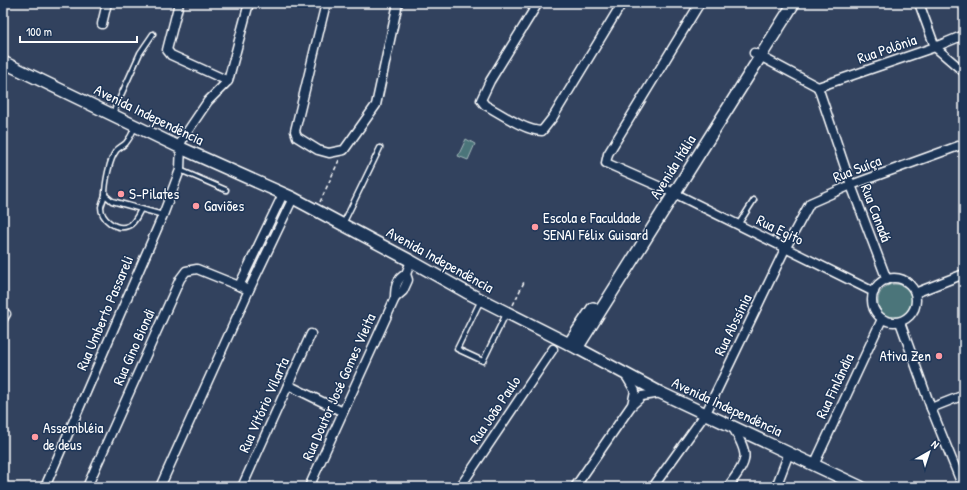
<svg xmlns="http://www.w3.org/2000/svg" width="967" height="490" font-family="'Patrick Hand',sans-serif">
  <rect width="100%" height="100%" fill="#32425e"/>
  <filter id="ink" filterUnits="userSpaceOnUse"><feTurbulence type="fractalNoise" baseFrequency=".025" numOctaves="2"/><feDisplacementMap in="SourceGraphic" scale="8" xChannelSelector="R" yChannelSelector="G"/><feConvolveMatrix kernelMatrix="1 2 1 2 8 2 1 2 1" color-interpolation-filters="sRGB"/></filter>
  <g filter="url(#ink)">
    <g fill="#4c757a" stroke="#a6babc">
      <polygon points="466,139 475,144 468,160 458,156"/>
      <circle cx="895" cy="301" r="17"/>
    </g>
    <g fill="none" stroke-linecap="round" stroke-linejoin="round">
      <defs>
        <g id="service">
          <polyline points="113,113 140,53 153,34"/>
          <path d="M135,126c-2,6 -5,12 -9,17 -3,3 -8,5 -10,8 -7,9 -11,33 -11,44l7,6 51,14"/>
          <polyline points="180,170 226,190"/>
          <path d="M105,195c-1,3 -3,8 -4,12 0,12 15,24 27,19 6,-2 10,-11 13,-17"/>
          <polyline points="343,224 380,148"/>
          <polyline points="738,225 754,200"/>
          <polyline points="481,300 457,349 483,361 506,314"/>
        </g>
        <g id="minor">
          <polyline points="179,3 167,50 171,55 228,81"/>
          <polyline points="326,3 295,131 297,137 318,150 329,153 344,150 376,105 398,3"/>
          <path d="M538,3l-48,78 -9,19 4,5c15,8 40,26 57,26l11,-14 69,-114"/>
          <polyline points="700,3 608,154 606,163 674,193 874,292"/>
          <polyline points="919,3 935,47 964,72"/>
          <polyline points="102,24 107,3"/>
          <polyline points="754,53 818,87"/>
          <polyline points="818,87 851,185 887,280"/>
          <polyline points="818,87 935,47 964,35"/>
          <circle cx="894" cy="300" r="22"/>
          <polyline points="239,286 283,194"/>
          <polyline points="915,293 964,274"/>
          <polyline points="395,298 403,291 408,280 406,274 411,261"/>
          <polyline points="3,319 6,314"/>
          <polyline points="900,322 931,408 963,487"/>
          <polyline points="625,374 635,391 632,405"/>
          <polyline points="288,385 343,412"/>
          <polyline points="931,408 964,395"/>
          <polyline points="814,465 882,319"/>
          <polyline points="45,487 163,215 180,170 181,143 183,138 208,101 228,81 249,3"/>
          <polyline points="87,487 180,279 186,271 197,269 249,290"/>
          <polyline points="160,487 249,290 293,198"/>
          <polyline points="242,487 311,334"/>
          <path d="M309,487l86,-189c0,-10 1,-19 11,-24"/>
          <polyline points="460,487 553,349"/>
          <polyline points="575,487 631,406 642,396 661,393"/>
          <polyline points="653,487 706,413 785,249 810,203 851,185 964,144"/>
          <path d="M728,487c19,-27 23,-29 5,-59"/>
          <polyline points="776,487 789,453"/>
        </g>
        <g id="secondary">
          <polyline points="3,62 181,148 293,198 411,261 466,292 577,348 661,393 861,487"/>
          <polyline points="569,344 593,308"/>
          <polyline points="577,348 794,3"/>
        </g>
      </defs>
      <use href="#service" stroke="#fff" stroke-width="7"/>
      <use href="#minor" stroke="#fff" stroke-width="11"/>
      <use href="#secondary" stroke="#fff" stroke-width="14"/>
      <g stroke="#fff" stroke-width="1.5" stroke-dasharray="4 3" stroke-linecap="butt">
        <polyline points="320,202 340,158"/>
        <polyline points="513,305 524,282"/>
      </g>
      <use href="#service" stroke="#1d3557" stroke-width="4"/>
      <use href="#minor" stroke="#1d3557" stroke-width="8"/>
      <use href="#secondary" stroke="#1d3557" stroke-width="11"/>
    </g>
  </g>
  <g fill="#ff9aa2" stroke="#1d3557" stroke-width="1.5">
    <circle cx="121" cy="194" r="4"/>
    <circle cx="196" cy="206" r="4"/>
    <circle cx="535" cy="227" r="4"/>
    <circle cx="939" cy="356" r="4"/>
    <circle cx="35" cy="437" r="4"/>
  </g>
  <g text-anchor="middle" stroke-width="3" stroke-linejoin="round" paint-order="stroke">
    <g font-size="15" fill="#fff" stroke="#1d3557">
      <text transform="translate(887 49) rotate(-19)" y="5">Rua Polônia</text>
      <text transform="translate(149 115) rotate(26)" y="5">Avenida Independência</text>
      <text transform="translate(673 167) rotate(-58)" y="5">Avenida Itália</text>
      <text transform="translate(857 169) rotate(-21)" y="5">Rua Suíça</text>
      <text transform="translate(876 213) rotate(69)" y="5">Rua Canadá</text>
      <text transform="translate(780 230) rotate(26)" y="5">Rua Egito</text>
      <text transform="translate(440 260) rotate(29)" y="5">Avenida Independência</text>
      <text transform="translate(105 313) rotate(-67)" y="5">Rua Umberto Passareli</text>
      <text transform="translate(733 325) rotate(-64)" y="5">Rua Abssínia</text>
      <text transform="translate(134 347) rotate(-66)" y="5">Rua Gino Biondi</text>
      <text transform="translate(835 386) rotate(-65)" y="5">Rua Finlândia</text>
      <text transform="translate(339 387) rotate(-66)" y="5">Rua Doutor José Gomes Vieita</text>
      <text transform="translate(264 405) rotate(-66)" y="5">Rua Vitório Vilarta</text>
      <text transform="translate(727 407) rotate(25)" y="5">Avenida Independência</text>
      <text transform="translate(495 410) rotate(-56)" y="5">Rua João Paulo</text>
    </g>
    <g font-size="15" fill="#fff" stroke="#1d3557" text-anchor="start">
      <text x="129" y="199">S-Pilates</text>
      <text x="204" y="211">Gaviões</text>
      <text x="543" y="223">Escola e Faculdade<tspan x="543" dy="17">SENAI Félix Guisard</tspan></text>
      <text x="931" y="361" text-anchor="end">Ativa Zen</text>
      <text x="43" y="433">Assembléia<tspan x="43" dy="17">de deus</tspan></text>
    </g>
  </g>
  <rect width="967" height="490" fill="none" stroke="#1d3557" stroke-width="16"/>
  <rect x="8" y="8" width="951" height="474" fill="none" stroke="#fff" stroke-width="1.5" filter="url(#ink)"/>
  <g transform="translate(929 452) rotate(39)" stroke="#1d3557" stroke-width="3" paint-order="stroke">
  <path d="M0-3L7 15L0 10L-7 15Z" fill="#ffffff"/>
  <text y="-6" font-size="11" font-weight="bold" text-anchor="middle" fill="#ffffff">N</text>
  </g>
  <path d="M20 36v6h117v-6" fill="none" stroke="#ffffff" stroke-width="2"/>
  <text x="26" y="36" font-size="12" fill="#ffffff" stroke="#1d3557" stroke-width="3" paint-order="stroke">100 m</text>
</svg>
